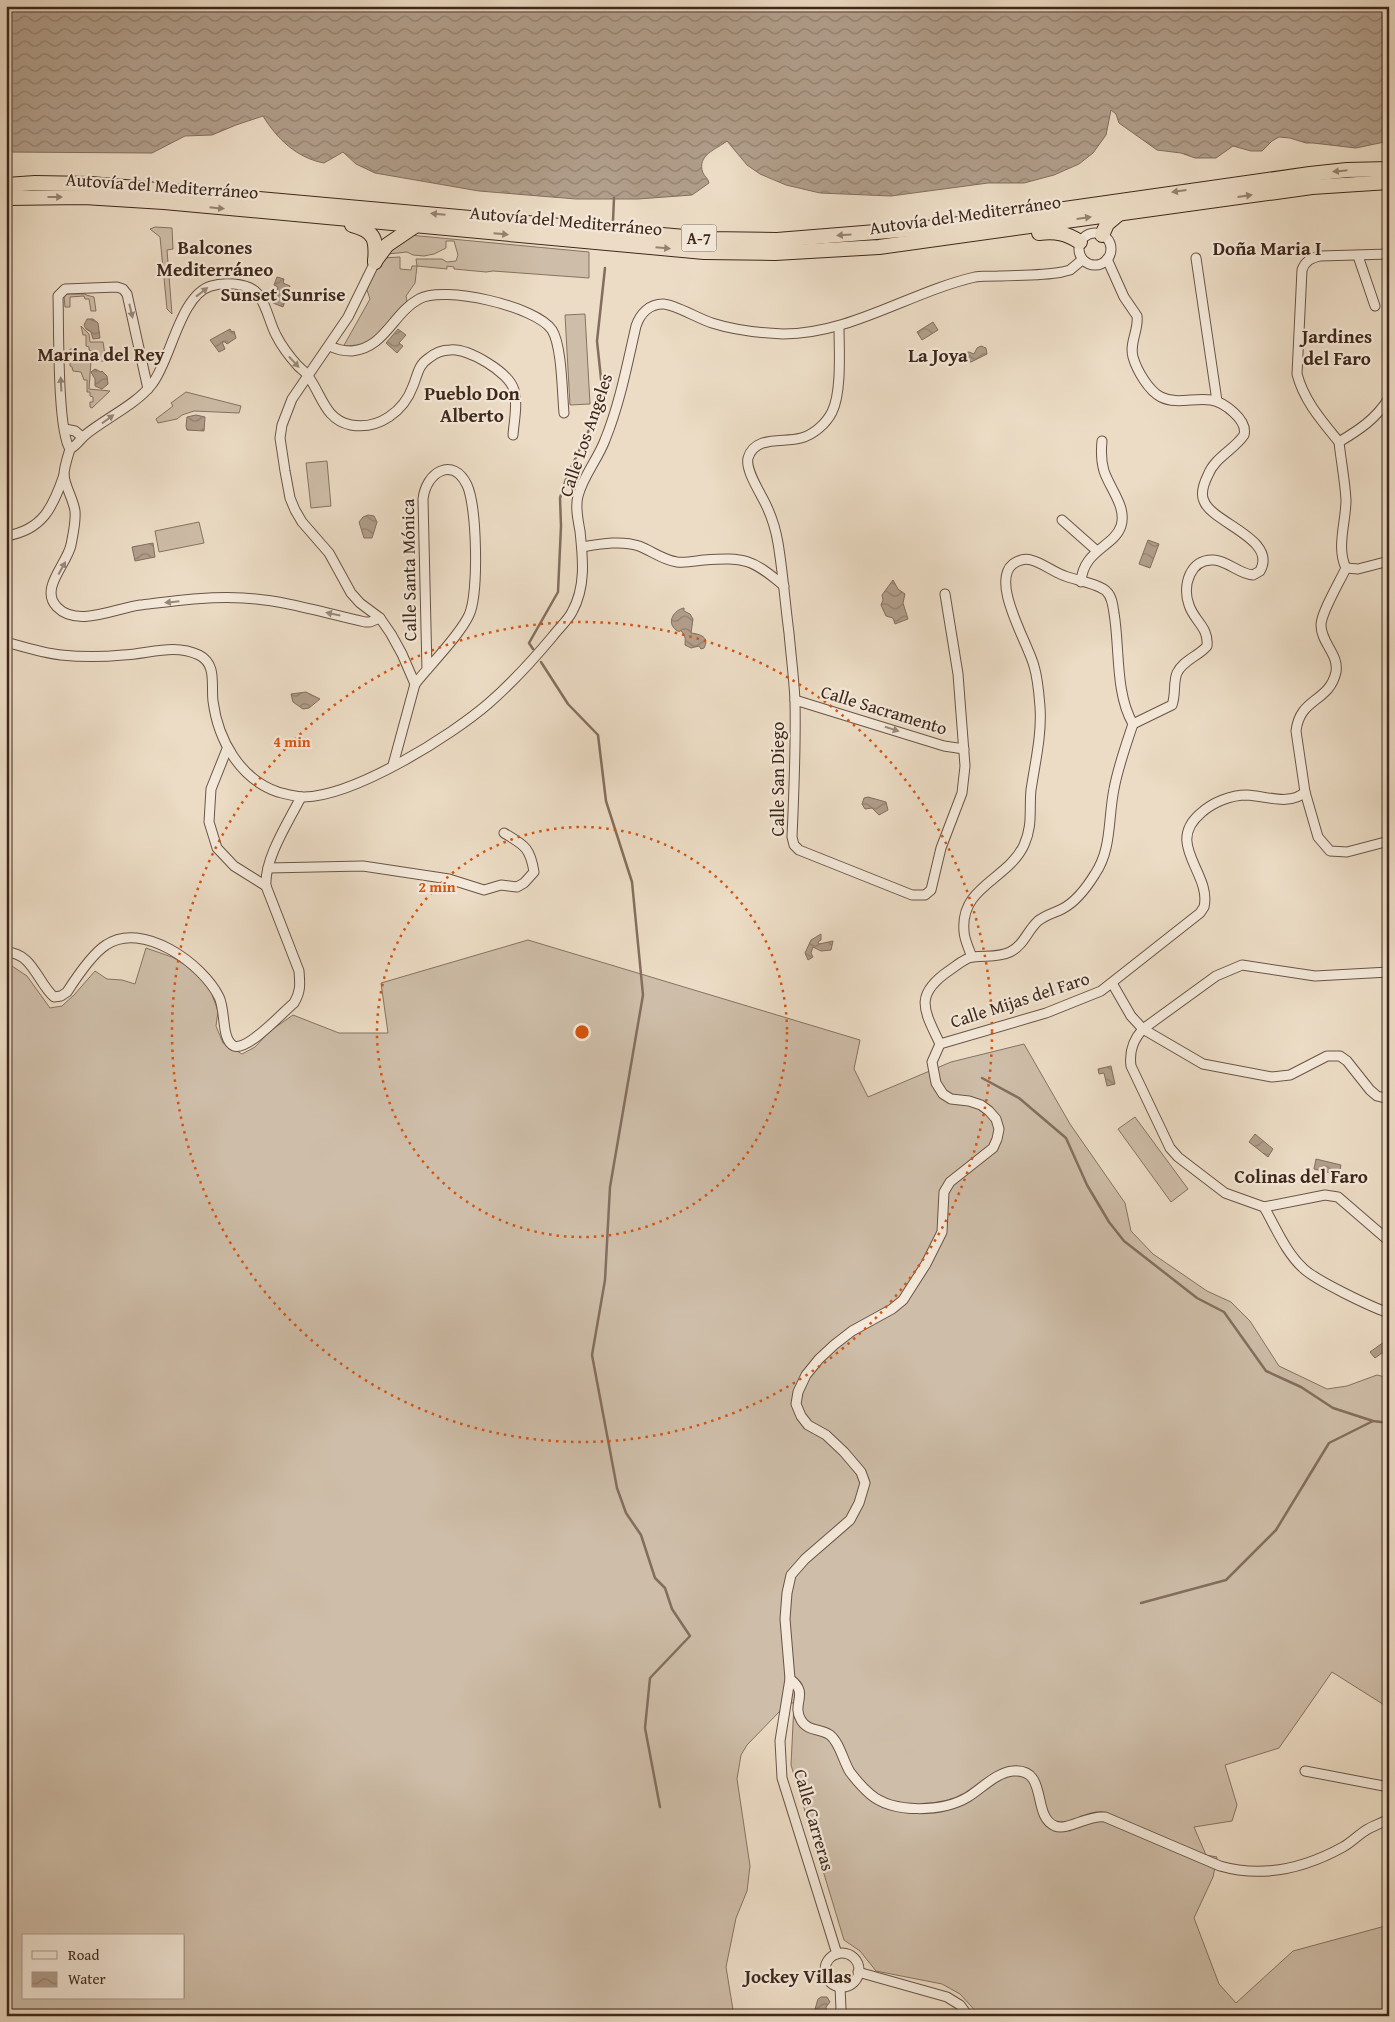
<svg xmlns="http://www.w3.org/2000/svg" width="1395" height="2022" font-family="'Gentium Book Plus',serif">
  <defs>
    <pattern id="water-waves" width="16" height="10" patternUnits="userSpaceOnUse" patternTransform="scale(1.25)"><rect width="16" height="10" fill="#b19e8b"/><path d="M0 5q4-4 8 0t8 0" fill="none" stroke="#918171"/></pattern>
  </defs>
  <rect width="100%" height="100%" fill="#ecdcc5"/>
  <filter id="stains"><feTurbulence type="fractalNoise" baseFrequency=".004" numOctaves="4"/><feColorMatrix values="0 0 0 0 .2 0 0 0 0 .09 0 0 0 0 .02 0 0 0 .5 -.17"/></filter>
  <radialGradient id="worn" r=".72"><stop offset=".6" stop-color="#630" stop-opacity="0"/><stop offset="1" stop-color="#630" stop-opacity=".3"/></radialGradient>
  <g fill="#cebda8" stroke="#867262" fill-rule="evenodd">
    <polygon points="155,227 172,228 173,249 167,250 172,314 167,309 160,237 150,229"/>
    <polygon points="409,235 589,252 589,278 493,271 486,272 454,269 454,267 447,266 447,269 417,266 415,283 406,296 407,301 369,343 343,347 370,299 367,290 381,258 400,257 400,269 411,270 412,266 417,266 416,259 442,259 447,262 456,261 458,255 454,241 446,241 446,248 434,254 424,256 413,255 407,252 388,254 385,252"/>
    <polygon points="66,294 85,294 86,295 94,297 96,311 91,311 89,299 85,299 84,296 70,297 70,307 65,307 64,296"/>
    <polygon points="585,314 590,404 570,405 565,315"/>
    <polygon points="81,326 89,334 90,342 103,342 106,361 91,361 89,389 110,391 92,408 90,407 90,402 93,402 93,397 90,396 90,392 87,392 87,380 84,380 81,372 73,371 72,367 70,366 70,349 74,349 76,361 88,362 88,357 92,357 92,351 89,350 89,347 86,346 86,335 83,335"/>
    <polygon points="186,392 241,406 239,413 194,411 182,415 177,419 158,423 156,419 173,406 171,403"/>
    <polygon points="327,461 331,506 311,508 306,463"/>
    <polygon points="199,522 204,543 159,552 155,531"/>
    <path d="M528,940l332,100 -6,29 14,28 83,-35 73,-18 46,80 55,79 6,28 22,23 54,37 24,11 19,19 29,45 48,23 20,-3 30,-11 12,3v330l-57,-36 -53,76 -54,17 12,40 -5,16 -38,6 12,28 11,2 -4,20 -19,41 25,66 17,19 57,-52 96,-26v91h-409l-20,-22 -18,-10 -66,-13 -16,-20 -16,-11 -53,-175 3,-62h-11l-3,8 -33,34 -6,10 -4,24 13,87 -3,25 -11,27 -10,49 8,49h-728v-1054l21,14 23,32 12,-2 12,-11 21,-24 12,8 15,1 13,4 11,-36 26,9 25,15 13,17 8,22 -2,15 7,17 19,11 13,-7 15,-16 23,-16 46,18h49l-7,-50zM24,1936h160v62h-160z"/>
    <polygon points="1135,1117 1188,1189 1171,1202 1118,1129"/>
  </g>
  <g fill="url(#water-waves)" stroke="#836e5e">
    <path d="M6,6h1383v135l-33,7 -43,-5h-7l-16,-5 -11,-1 -7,4 -10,10h-11l-18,-5 -17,12h-21l-14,-5 -24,-3 -38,-27 -3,-9 -5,-4 -5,25 -13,18 -14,11 -25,11 -30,8h-36l-97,13 -71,-3 -34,-8 -26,-11 -13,-9 -20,-24c-10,8 -31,14 -24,32 2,4 5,5 6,10l-17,12 -54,4h-62l-97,-8 -104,-18 -19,-9 -13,-12 -19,11c-27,-5 -47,-24 -61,-47l-27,9 -24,10 -27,1 -33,17 -146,-1z"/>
    <polygon points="277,277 284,279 283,283 290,286 283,307 273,303 278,287 274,285"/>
    <polygon points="87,319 93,319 98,323 100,338 93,339 91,332 86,329 84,325"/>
    <polygon points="933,322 938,330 922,340 917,332"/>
    <polygon points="230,329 232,332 234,331 236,338 227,344 225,342 222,342 225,349 219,352 210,340"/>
    <polygon points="398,329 406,335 399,343 403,346 397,353 386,343"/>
    <polygon points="981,346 986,348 987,354 971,362 966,361 964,357 964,353 969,352 974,354 977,348"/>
    <polygon points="95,369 101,372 102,371 107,376 108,384 102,389 95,386 95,379 91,372"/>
    <polygon points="196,415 205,417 204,431 187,430 186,426 187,417"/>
    <polygon points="368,515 374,516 377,522 372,538 364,538 359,522 363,517"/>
    <polygon points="1148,540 1159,544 1150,568 1139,564"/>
    <polygon points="153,543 155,557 135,561 132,547"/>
    <polygon points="893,580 898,589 905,594 903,603 908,619 895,624 893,618 886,616 881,605 883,600 882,595"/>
    <path d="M684,608v3l6,3 3,5 -2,14c9,1 19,4 13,15l-3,1 -2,-3 -8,2 -6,-3c0,-4 1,-9 -2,-12 -4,-5 -2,1 -7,-3 -10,-8 -2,-20 8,-22z"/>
    <polygon points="306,692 320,699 309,708 303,709 293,702 291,694"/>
    <polygon points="868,797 886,802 888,810 879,815 872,808 865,809 862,804 864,798"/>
    <polygon points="821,934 821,940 818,942 819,944 833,941 831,950 821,951 813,947 811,953 813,957 808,960 805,953 811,940"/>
    <polygon points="1111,1066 1115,1084 1107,1086 1104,1073 1099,1074 1098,1069"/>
    <polygon points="1255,1134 1273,1149 1268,1157 1249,1142"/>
    <polygon points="1316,1159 1341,1165 1339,1175 1314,1169"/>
    <polygon points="1384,1342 1389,1342 1389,1354 1382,1353 1375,1358 1370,1352"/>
    <polygon points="821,1997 827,1997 830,2002 826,2007 827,2016 813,2016 818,1999"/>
  </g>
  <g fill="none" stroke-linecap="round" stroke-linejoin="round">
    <g stroke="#836e5e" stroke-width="2.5">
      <polyline points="613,221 614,198"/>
      <polyline points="533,649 529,643 558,592 561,526 560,498 567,476 599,409 602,388 597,341 605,268"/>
      <polyline points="541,662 568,704 598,735 606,801 632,882 643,995 610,1187 605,1280 592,1355 617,1488 626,1513 641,1535 655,1578 665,1588 672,1609 690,1636 650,1678 645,1728 660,1807"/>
      <polyline points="982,1078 1019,1098 1066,1138 1087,1185 1109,1222 1124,1241 1197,1298 1224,1312 1266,1371 1301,1387 1333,1408 1373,1421 1389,1423"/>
      <polyline points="1141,1603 1226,1580 1276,1530 1329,1443 1373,1421"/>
    </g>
    <defs>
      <g id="minor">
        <circle cx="1095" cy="249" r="16"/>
        <polyline points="1358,256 1375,306"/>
        <polyline points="1196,258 1217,401"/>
        <path d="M1107,259l17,38 13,19c2,14 -8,27 -4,41 4,14 16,34 28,40 16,8 34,0 50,3 13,2 37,20 33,35 -10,15 -29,22 -36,40 -4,8 -8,18 -4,26 8,22 74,38 56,70l-7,4c-14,-1 -25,-14 -39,-15 -24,-2 -32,26 -25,45 5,16 20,22 18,41 -8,10 -24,14 -30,27 -4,9 -1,22 -5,32l-39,19"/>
        <polyline points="375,262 348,317 292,399 282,425 280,438 285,471 290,498 295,510 302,522 329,553 351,593 360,603 380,618 391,634 402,654 415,684 393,765"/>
        <path d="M839,326c0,23 3,66 -7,86 -6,12 -19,23 -31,26 -18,5 -46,-3 -53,20 -3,13 14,37 19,49 5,11 9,24 11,36 5,30 7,60 11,90 2,23 5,45 6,68 1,45 -1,91 -3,136l2,8 5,5 113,45h13l6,-5 10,-42 21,-55 3,-27 -7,-92 -13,-80"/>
        <path d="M330,346c7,4 13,5 22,5 33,-3 41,-38 67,-52 24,-14 117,7 133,31 10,16 10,62 12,83"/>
        <polyline points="65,429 75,431 82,437"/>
        <path d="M1339,442c-17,-21 -35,-41 -42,-68l5,-104c3,-9 9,-12 18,-14l69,-2"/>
        <path d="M70,449c-13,-18 -11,-126 -12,-153l7,-7 52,-2 6,2 4,5 21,95"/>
        <polyline points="1062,520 1097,551"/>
        <path d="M6,536c37,-6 47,-29 58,-61"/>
        <path d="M582,547c18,-3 39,-7 57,-1 13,5 24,14 38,16 9,1 18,-1 27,-2 41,-3 48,-1 80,26"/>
        <polyline points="1346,568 1358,569 1389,561"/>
        <path d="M1081,582c2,-32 33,-35 40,-56 6,-19 -11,-37 -17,-55 -3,-10 -3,-20 -2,-30"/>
        <path d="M380,618l-10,4h-5c-40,-9 -81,-22 -122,-24 -34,-2 -69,3 -103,7 -24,3 -63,23 -83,2 -18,-18 10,-43 14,-62 2,-11 5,-23 4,-34 -2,-13 -10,-24 -11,-36 0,-8 4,-19 6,-26 6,-3 9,-8 14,-13 20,-17 52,-31 68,-52 19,-24 28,-89 59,-98 12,-4 34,-3 44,5 11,10 14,31 21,44 6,12 13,21 22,31 3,3 8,6 10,10 14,19 17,44 43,49 28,5 53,-14 62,-39 5,-12 5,-21 16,-28 6,-5 14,-8 21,-8 18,-2 59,22 64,40 4,14 0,31 -1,45"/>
        <path d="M6,642c18,5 37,11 55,13 20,2 42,2 62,0 26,-1 51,-12 76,0 18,9 12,30 14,46 5,39 27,78 65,91 8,2 18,5 26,5 51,-1 147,-61 185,-94 24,-21 44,-43 64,-67 6,-8 15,-16 19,-24 14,-25 11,-53 8,-81 -2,-11 -5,-24 -2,-35 5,-20 20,-37 27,-56 15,-37 22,-75 31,-114 4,-12 13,-22 27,-22 11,0 36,15 49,19 22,7 48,10 71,11 68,0 127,-42 192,-57 7,-1 16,-1 23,-1 21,-1 43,0 64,-4l8,-2 12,-10"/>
        <path d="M415,684c14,-18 45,-49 54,-69 10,-21 8,-108 -2,-130 -14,-29 -41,-13 -44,14l4,171"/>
        <polyline points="795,700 944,746 964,749"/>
        <polyline points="227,749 211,789 209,822 217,848 234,866 266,886"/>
        <polyline points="1305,792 1318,837 1330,851 1347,852 1389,841"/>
        <path d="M268,868l95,-2 86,13 35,11 17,-5 16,2 7,-4 10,-11c-4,-25 -10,-27 -30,-39"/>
        <path d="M6,952c27,1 31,30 48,45l7,-1 6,-4c9,-14 25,-38 39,-47 36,-25 97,19 113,52 7,14 2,43 15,49 14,5 49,-34 60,-43 7,-12 6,-19 5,-32l-33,-85c-2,-27 23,-65 35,-89"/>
        <path d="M972,957c-3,-8 -8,-18 -8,-26 -4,-45 44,-51 60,-86 9,-20 5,-35 7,-55 4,-27 11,-56 9,-83 -1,-13 -2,-28 -6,-41 -6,-23 -44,-84 -21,-102 6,-4 11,-6 18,-4 12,3 22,12 34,16 10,4 35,8 42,16 5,5 6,14 7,21 6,36 1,80 19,111"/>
        <polyline points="1389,972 1315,976 1242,965 1216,976 1143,1029 1203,1064 1272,1077 1290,1075 1327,1056 1340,1056 1347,1061 1370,1090 1377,1096 1389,1099"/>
        <path d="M1112,983l19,33 12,13c-10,11 -14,22 -12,37l39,82 8,9 47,36 39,14 61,-12 13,2 51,44"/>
        <path d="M940,1044l106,-31 55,-22 99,-78 4,-6c8,-34 -40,-63 -3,-94 12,-11 30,-18 46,-18 19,1 43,11 58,-3l-9,-61c4,-34 33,-28 40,-59 3,-18 -15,-29 -15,-47 0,-12 19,-44 25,-57 -10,-20 0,-46 0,-68 -1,-19 -5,-39 -7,-58 20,-12 37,-23 50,-44"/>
        <path d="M940,1044c-16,-34 -27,-49 10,-74 6,-4 16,-13 23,-13 13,-2 24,1 37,-5 14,-7 17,-21 28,-31 7,-6 16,-8 24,-12 14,-7 25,-22 33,-35 17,-25 13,-56 19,-85 4,-22 12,-44 19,-65"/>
        <path d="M1264,1207c12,21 22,46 40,62 13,12 67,38 85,44"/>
        <path d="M790,1679c20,15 1,24 11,41 7,12 19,8 29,15 10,8 13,26 20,37 6,8 13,16 20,22 23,20 73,18 98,3 13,-8 29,-25 45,-26 36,-3 18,45 42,55 13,5 32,-11 50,-9l115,49c42,12 85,2 123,-19 9,-5 16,-13 25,-18 7,-4 14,-6 21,-10"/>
        <polyline points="1305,1771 1389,1787"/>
        <circle cx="842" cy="1970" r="17"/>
        <polyline points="837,1954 782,1778 780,1741 790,1679 785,1619 787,1593 791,1575 805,1559 850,1520 859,1503 865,1483 861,1472 844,1452 826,1435 808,1425 801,1416 796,1404 798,1392 806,1375 819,1359 834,1345 852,1331 892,1309 903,1300 926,1264 942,1232 944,1192 950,1182 993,1148 997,1139 999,1129 996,1119 989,1111 981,1105 969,1101 951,1099 943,1094 936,1083 932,1062 940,1044"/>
        <polyline points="858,1972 947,1997 960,2005 968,2016"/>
        <polyline points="839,2016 841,2009 840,1987"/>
      </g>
      <g id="trunk">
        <polyline points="6,185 35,183 91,184 707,239 777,240 938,227 1310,174 1347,170 1389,169"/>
        <polyline points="6,198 84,197 164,202 704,252 775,253 879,247 1312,187 1389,182"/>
        <path d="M352,225c23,6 25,15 23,37"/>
        <path d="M1039,233c17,-2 27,0 41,9"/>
        <polyline points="1102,235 1107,224 1120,213"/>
        <polyline points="375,261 387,245 415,226"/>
      </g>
    </defs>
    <use href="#minor" stroke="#6a5446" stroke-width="11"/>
    <use href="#trunk" stroke="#3e271b" stroke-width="16"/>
    <use href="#minor" stroke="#f3e8d9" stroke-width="9"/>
    <use href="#trunk" stroke="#ecdcc5" stroke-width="14"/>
  </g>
  <defs><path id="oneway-solid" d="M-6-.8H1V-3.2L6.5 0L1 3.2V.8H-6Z" transform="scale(1.25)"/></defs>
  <g fill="#958270">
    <use href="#oneway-solid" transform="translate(1340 171) rotate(174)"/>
    <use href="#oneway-solid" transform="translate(1179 191) rotate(172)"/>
    <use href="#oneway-solid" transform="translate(1245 196) rotate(-8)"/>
    <use href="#oneway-solid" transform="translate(55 197)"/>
    <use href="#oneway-solid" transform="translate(217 208) rotate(6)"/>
    <use href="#oneway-solid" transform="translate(438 214) rotate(-175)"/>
    <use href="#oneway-solid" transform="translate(1084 218) rotate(-8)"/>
    <use href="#oneway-solid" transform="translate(501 234) rotate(5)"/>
    <use href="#oneway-solid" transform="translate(844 235) rotate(176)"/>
    <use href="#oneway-solid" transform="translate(663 248) rotate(5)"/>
  </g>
  <g fill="#98887a">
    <use href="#oneway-solid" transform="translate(202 292) rotate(-38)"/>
    <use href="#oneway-solid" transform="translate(131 311) rotate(77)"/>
    <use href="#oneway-solid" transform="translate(294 362) rotate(47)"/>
    <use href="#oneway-solid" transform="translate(61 384) rotate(-93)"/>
    <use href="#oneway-solid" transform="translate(108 419) rotate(-36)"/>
    <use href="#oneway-solid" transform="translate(62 568) rotate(-61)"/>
    <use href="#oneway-solid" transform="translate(172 602) rotate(174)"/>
    <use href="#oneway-solid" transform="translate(333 614) rotate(-168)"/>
    <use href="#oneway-solid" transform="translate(892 729) rotate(18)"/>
  </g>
  <g fill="none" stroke="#d7540e" stroke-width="2.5" stroke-dasharray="2.5 5">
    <circle cx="582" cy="1032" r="205"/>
    <circle cx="582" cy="1032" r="410"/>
  </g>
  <g text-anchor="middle" stroke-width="4.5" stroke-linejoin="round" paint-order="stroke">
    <rect fill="#f3e8d9" stroke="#746154" stroke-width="1" x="681.5" y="224.5" width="35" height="27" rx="4"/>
    <g font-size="16" font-weight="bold" fill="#3e271b">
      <text x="699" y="244">A-7</text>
    </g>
    <g font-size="18" fill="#3e271b" stroke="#f3e8d9">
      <text transform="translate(162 186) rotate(4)" y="6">Autovía del Mediterráneo</text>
      <text transform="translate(965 215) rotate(-8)" y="6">Autovía del Mediterráneo</text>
      <text transform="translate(566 221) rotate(5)" y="6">Autovía del Mediterráneo</text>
      <text transform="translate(586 435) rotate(-71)" y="6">Calle Los Angeles</text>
      <text transform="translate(409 570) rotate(-91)" y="6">Calle Santa Mónica</text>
      <text transform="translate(884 710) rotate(17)" y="6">Calle Sacramento</text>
      <text transform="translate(778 779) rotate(-90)" y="6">Calle San Diego</text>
      <text transform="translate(1020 1000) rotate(-18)" y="6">Calle Mijas del Faro</text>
      <text transform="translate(814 1820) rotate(74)" y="6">Calle Carreras</text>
    </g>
    <g font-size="19" font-weight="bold" fill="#3e271b" stroke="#f3e8d9">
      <text x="215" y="254">Balcones<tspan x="215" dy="22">Mediterráneo</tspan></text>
      <text x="1267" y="255">Doña Maria I</text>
      <text x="283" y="301">Sunset Sunrise</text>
      <text x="1337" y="343">Jardines<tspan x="1337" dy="22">del Faro</tspan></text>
      <text x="101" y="361">Marina del Rey</text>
      <text x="938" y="362">La Joya</text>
      <text x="472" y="400">Pueblo Don<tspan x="472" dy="22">Alberto</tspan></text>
      <text x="1301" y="1183">Colinas del Faro</text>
      <text x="798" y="1983">Jockey Villas</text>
    </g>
  </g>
  <circle cx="582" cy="1032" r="8" fill="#d7540e" stroke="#f3e8d9" stroke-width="2.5"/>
  <g font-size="15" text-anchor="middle" font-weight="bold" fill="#d7540e" stroke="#f3e8d9" stroke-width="4.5" stroke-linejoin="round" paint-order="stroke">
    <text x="292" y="747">4 min</text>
    <text x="437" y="892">2 min</text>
  </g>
  <rect width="1395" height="2022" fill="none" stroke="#ecdcc5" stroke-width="25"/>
  <rect x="8" y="8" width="1380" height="2007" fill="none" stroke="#3e271b" stroke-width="2.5"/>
  <rect x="12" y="12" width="1370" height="1997" fill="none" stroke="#3e271b"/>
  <rect x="22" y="1934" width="162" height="65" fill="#f3e8d9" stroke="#ab9b8d"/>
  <rect x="32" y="1951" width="25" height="8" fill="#f3e8d9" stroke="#ab9b8d"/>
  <text x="68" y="1960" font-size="15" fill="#3e271b">Road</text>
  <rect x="32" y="1972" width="25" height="15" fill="url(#water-waves)" stroke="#ab9b8d"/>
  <text x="68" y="1984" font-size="15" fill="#3e271b">Water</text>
  <rect width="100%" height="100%" filter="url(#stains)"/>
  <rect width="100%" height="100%" fill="url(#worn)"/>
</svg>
